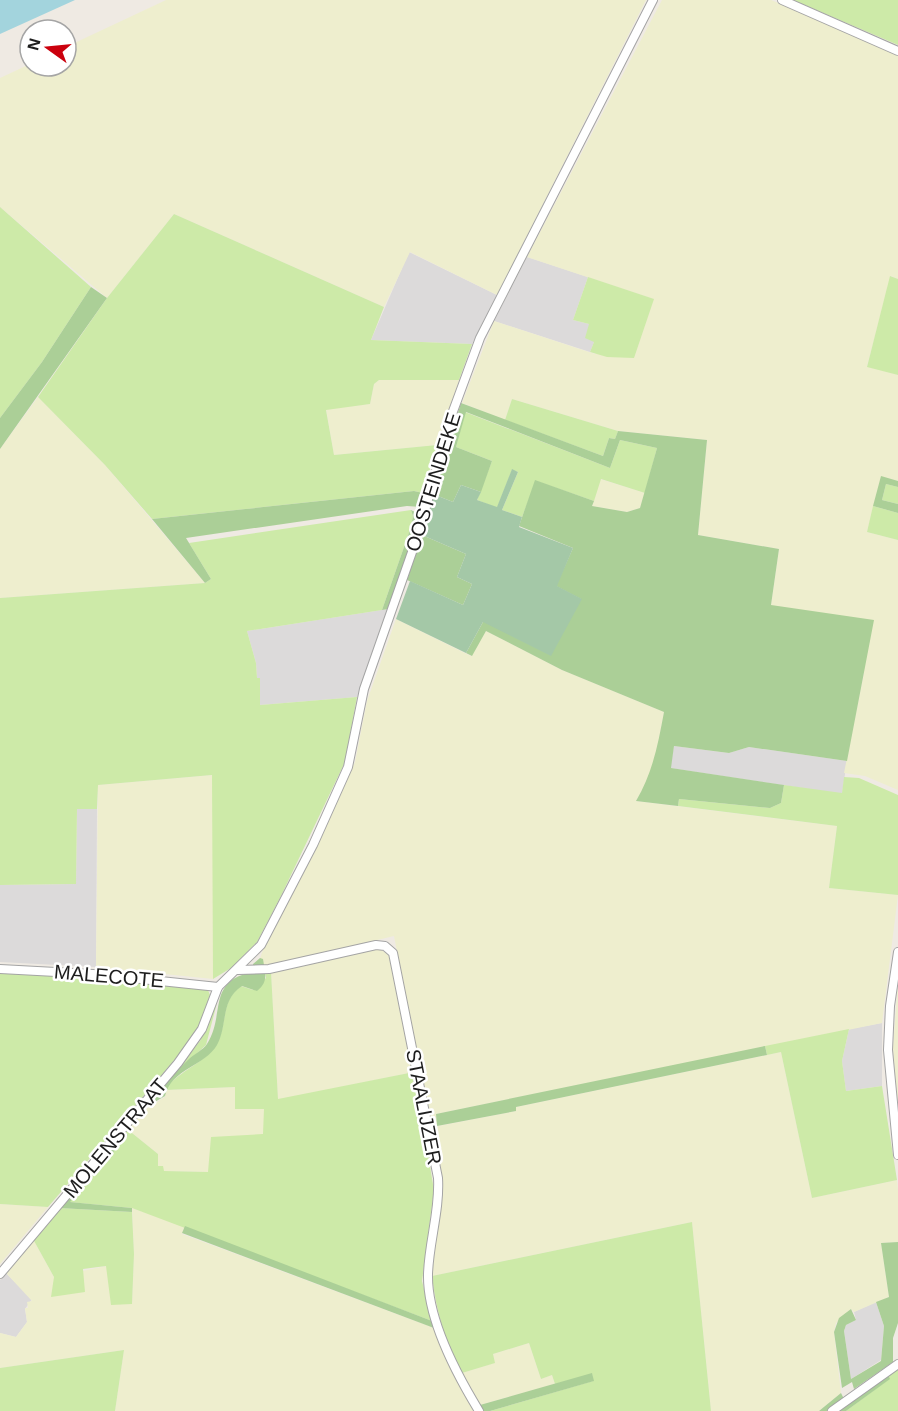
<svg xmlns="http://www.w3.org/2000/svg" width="898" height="1411" font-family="Arial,sans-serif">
  <rect width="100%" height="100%" fill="#efeae3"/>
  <g fill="#dcdada">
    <polygon points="409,252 497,295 472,344 371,340"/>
    <polygon points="527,257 588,277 573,320 589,324 594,342 590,352 494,321"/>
    <polygon points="388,609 357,697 260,705 260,678 257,678 256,663 247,631"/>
    <polygon points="674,746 729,753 749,747 847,761 842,794 670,768"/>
    <polygon points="77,809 97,809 96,967 0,962 0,885 76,884"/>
    <polygon points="882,1023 882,1086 846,1091 842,1061 849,1029"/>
    <polygon points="6,1273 32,1299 25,1309 27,1322 16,1337 0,1333 0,1280"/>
    <polygon points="876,1302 884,1326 881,1360 851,1379 844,1331 846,1325 856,1320 854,1312"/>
  </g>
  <g fill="#eeeece">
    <polygon points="166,0 646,0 497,295 410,252 384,307 174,214 107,298 0,207 0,78 30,64 66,66 66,47"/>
    <polygon points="662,0 771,0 898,53 898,279 891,276 867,366 898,375 898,481 881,477 867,532 898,540 898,790 865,776 844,773 864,673 771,605 779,549 698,535 707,440 618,431 512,399 505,420 462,403 494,321 595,354 653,299 527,257"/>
    <polygon points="379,380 459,380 437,445 334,455 326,409 370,404 374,384"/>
    <polygon points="38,397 105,465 205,583 0,598 0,449"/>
    <polygon points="600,479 645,493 640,508 627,512 592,506"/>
    <polygon points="396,619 471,656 486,631 562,670 664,712 655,761 649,778 636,801 837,826 829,888 898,895 882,1023 436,1114 438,1126 516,1111 516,1107 781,1052 812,1198 897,1180 898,1190 898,1242 881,1243 889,1297 854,1312 851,1309 836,1323 834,1332 841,1393 819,1411 711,1411 692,1222 432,1276 442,1184 394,936 264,967 260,958 264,947 308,864 355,762 367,701"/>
    <polygon points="213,775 213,979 96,967 98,785"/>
    <polygon points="378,948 392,957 414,1072 278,1100 271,972"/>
    <polygon points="898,982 898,1109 893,1048"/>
    <polygon points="235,1087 264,1109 264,1135 208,1172 163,1171 158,1167 158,1154 127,1129 151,1101 157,1102 165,1097 166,1090"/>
    <polygon points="0,1204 48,1207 0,1264"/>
    <polygon points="132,1208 185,1226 182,1234 434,1328 474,1411 115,1411 124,1350 0,1368 0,1333 16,1337 27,1322 25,1308 28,1308 27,1302 32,1301 6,1273 33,1239 54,1277 106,1266 132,1304 134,1254"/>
    <polygon points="529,1343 541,1379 552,1375 555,1384 480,1405 462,1373 494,1363 493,1354"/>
  </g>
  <g fill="#cdeaa8">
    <polygon points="793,0 898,0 898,45"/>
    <polygon points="0,207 91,287 42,362 0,418"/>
    <polygon points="174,214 384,307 371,340 472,344 459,380 379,380 374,384 370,404 326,410 334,455 437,445 423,493 414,491 152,519 105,465 38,397 107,298"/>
    <polygon points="890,276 898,279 898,375 867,367"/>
    <polygon points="588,277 654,299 634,358 607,357 590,352 594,342 585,338 589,324 573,320"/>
    <polygon points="512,399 618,431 615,439 609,438 603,456 505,420"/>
    <polygon points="465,412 610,468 620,440 657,448 645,493 601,479 594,501 536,481 522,517 502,510 518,472 512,470 497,508 477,500 492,461 456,447"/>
    <polygon points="886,484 898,487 898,504 882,500"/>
    <polygon points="873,506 898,513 898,540 867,532"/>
    <polygon points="411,510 413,516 411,527 382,610 247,631 256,663 257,678 260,678 260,705 357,697 345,762 280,898 257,942 231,968 213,979 212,775 98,785 97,809 77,809 76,884 0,885 0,598 205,583 211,579 189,543"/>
    <polygon points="844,777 859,778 898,795 898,895 829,888 837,826 678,806 679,799 770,808 781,803 784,785 842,793"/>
    <path d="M271,972l7,127 136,-27 20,118 -12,91 10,40 -300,-113 -63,-6 59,-67 -3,-3 2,-3 31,25v12h5l1,5 44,1 3,-35 52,-3 1,-25h-29v-22l-69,3v-2c12,-16 41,-27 50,-43 12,-20 4,-45 25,-59l12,4 13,-12 -1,-5z"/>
    <polygon points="0,973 91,977 194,988 208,990 210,995 199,1026 183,1050 48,1207 0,1204"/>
    <polygon points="217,1003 206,1045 169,1079 200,1041"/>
    <polygon points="849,1029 842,1061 846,1091 882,1086 897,1180 812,1198 781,1052 767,1055 765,1046"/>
    <polygon points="59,1208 132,1212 134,1254 132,1304 111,1305 106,1266 83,1269 85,1292 51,1297 54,1277 33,1239"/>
    <path d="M692,1222l19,189h-221l103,-30 -1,-7 -37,10 -3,-9 -11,4 -12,-36 -36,11 2,9 -33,10c-17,-29 -26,-63 -30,-97z"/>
    <polygon points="124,1350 115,1411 0,1411 0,1368"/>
    <polygon points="898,1369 898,1411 846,1411 889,1379 888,1375"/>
  </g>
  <g fill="#abcf97">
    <polygon points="91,287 107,298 0,449 0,418 42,362"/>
    <path d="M461,403l142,53 6,-18 6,1 3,-8 89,9 -9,95 81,14 -8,56 103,15 -27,141 -98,-14 -20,6 -55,-7 -3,22 113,17 -3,18 -11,5 -91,-9 -1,7 -42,-5c17,-29 22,-57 28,-89l-102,-42 -76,-39 -14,25 -6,-3 17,-31 98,-23 -25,-13 17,-38 -54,-22 16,-46 59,21 -2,5 35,6 13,-4 17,-60 -37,-8 -10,28 -144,-56 -10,35 36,14 -11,31 -20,-7 -8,17 -20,-8z"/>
    <polygon points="881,476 898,481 898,487 886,484 882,500 898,504 898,513 873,506"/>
    <polygon points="414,491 423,493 421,507 407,506 186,538 211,579 205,583 152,519"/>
    <polygon points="411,510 421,515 416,535 388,609 382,610 411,527 413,516"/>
    <polygon points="422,535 466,554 457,577 472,584 463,605 407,580"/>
    <path d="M260,958l3,1c2,13 6,23 -6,32l-15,-5c-22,14 -14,39 -25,59 -12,21 -46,24 -52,51l-12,7 -2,-2c12,-15 24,-29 38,-42 5,-5 14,-9 18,-15 19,-30 -1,-64 47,-72l-1,-8z"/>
    <polygon points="765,1046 767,1055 516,1107 516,1111 437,1126 436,1114"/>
    <polygon points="125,1132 128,1135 70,1202 132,1208 132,1212 59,1208"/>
    <polygon points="185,1226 432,1321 434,1328 182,1233"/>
    <polygon points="898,1242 898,1323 893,1338 893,1362 854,1389 852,1382 842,1388 834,1332 839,1318 851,1309 856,1320 846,1325 844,1331 851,1379 881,1361 884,1326 876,1302 889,1297 881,1243"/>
    <polygon points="592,1373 594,1381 490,1411 483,1411 480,1405"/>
    <polygon points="888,1375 890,1379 846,1411 819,1411 841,1393 846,1403"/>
  </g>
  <polygon fill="#a4c8a7" points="512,469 518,472 502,510 522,517 519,527 573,548 557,586 582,599 551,656 483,622 466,653 396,619 410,581 463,605 472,584 457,577 466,554 422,535 433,494 453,502 461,485 481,492 477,500 497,507"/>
  <polygon fill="#a3d4dd" points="0,0 75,0 0,34"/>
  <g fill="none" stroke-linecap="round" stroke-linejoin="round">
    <defs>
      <g id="street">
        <polyline points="782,0 898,51"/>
        <polyline points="898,952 890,1006 888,1050 898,1155"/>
        <polyline points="0,969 93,974 218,987"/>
        <path d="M238,970l31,-1 107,-24 9,1 8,7 45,225c2,32 -9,64 -10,96 -1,44 29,101 51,137"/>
        <polyline points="0,1274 178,1063 202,1029 218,987 261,945 313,845 348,767 364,689 418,535 452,414 480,338 653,0"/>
        <polyline points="832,1411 898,1364"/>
      </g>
    </defs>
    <use href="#street" stroke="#a4a4a4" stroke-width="10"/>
    <use href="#street" stroke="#fff" stroke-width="8"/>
  </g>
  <g text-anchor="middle" stroke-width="5" stroke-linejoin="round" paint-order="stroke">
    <g font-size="20" fill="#1d1d1d" stroke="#fff">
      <text transform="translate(433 482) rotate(-73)" y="7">OOSTEINDEKE</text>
      <text transform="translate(109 976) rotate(5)" y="7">MALECOTE</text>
      <text transform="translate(424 1107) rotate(79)" y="7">STAALIJZER</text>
      <text transform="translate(115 1138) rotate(-50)" y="7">MOLENSTRAAT</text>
    </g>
  </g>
  <g transform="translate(48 48) rotate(285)"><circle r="28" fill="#ffffff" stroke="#a5a5a5" stroke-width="1.5"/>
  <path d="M0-4.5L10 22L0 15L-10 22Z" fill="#cb000d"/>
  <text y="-9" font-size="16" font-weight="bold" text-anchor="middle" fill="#1d1d1d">N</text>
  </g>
</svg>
